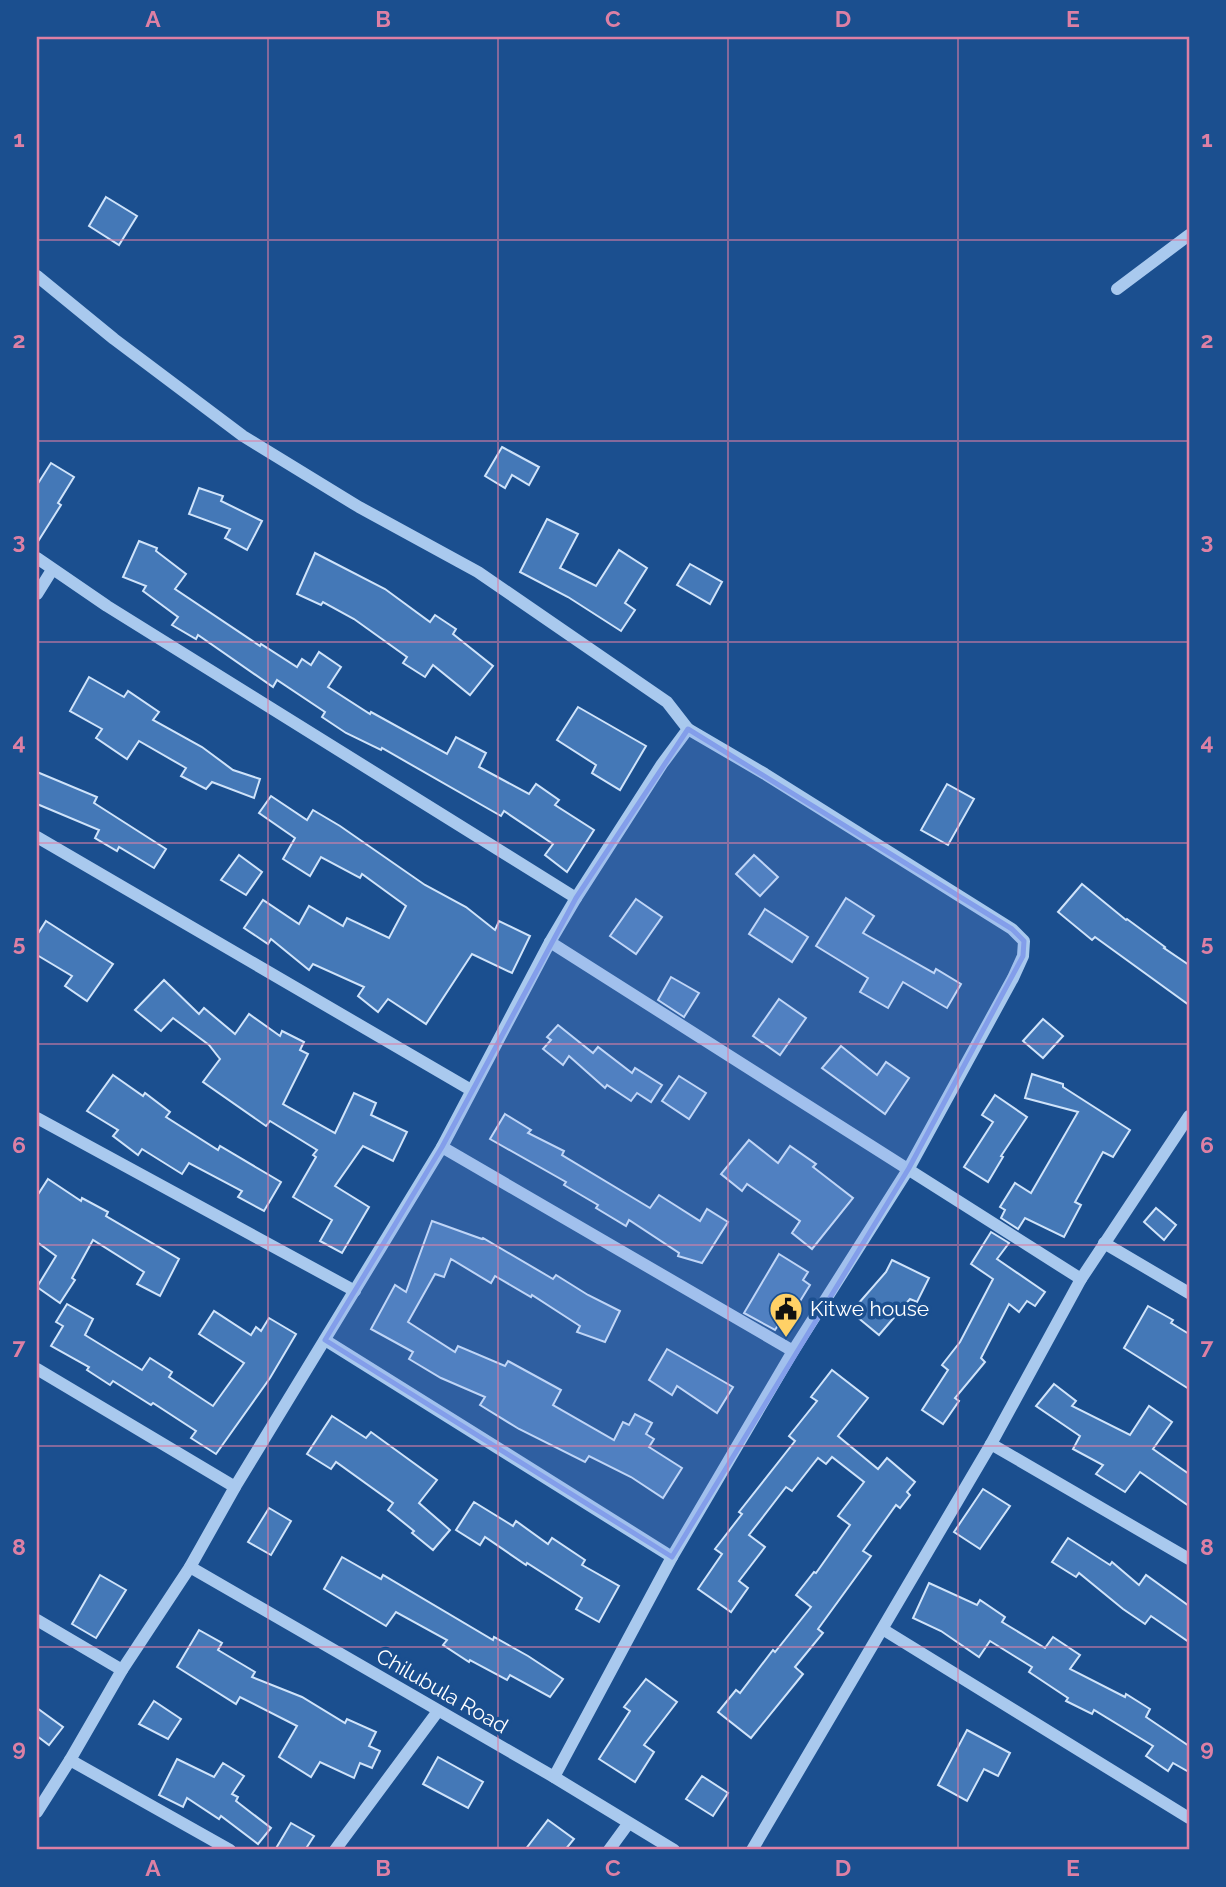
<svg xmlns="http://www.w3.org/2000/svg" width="1226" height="1887" font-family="Raleway,sans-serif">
  <rect width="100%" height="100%" fill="#1b4f8f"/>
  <g fill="#4478b7" stroke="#cfe3fa" stroke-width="2">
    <polygon points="106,197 137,216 119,245 89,226"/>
    <polygon points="502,447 539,467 529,485 512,475 505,488 485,476"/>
    <polygon points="51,463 74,477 58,503 61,505 37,543 37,485"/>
    <polygon points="199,488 223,496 221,501 262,521 247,550 225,538 230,529 189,514"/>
    <polygon points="547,519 578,534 560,568 596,586 619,550 647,568 625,603 635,610 621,631 568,597 520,572"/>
    <polygon points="139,541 157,548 156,551 186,574 175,589 260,646 261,644 297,667 302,659 311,665 319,652 341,667 328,687 370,714 371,712 447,754 456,737 486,753 479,767 529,794 536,784 559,800 555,805 594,830 567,872 545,855 553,844 504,811 501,816 382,748 381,750 346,733 322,717 325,712 277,680 273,687 198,635 196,639 172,625 178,617 143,591 146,586 123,577"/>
    <polygon points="315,553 385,589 430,622 435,615 456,629 453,634 493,666 470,695 433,665 425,677 403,663 407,657 354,619 323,602 321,605 297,594"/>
    <polygon points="690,564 722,582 710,604 677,585"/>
    <polygon points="89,677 124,697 128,691 159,712 153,720 202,747 233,770 260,779 254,798 212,782 206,789 181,776 186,768 139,741 127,759 96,738 102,729 70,711"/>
    <polygon points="578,707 646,746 620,790 592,773 596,765 557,740"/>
    <polygon points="37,772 97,797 94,803 166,849 154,868 119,847 117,851 95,838 99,830 37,804"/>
    <polygon points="947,784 974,799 948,845 921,830"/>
    <polygon points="271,796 307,820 313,810 340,826 425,885 466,907 495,930 499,921 530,936 512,973 472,954 426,1024 388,999 378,1012 358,996 364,987 313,964 309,970 271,939 268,944 244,928 263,900 299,924 309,906 343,926 347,918 389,938 406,906 362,874 360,878 321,857 310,876 283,859 295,838 259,813"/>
    <polygon points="239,855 262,872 246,895 221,880"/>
    <polygon points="754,855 778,877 760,896 736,874"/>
    <polygon points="1082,884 1126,920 1127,919 1165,947 1164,948 1189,965 1189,1005 1095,937 1092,940 1058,912"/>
    <polygon points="846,898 874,916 863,933 934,973 936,969 961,984 947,1008 903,982 888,1008 860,992 868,978 816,946"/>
    <polygon points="636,899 662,917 636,954 610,936"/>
    <polygon points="765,909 808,937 792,962 749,934"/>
    <polygon points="46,921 113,964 87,1001 65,986 72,976 37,955 37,935"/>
    <polygon points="671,977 699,993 684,1017 658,1000"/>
    <polygon points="164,980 199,1014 204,1008 235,1034 249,1014 280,1036 282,1031 304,1042 300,1050 308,1054 283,1104 335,1133 354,1093 376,1103 371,1115 407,1132 393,1161 363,1146 335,1186 369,1207 342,1253 320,1241 332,1220 293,1197 316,1157 313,1155 317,1150 270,1121 266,1126 203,1082 220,1059 209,1045 173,1018 161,1031 135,1010"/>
    <polygon points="779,999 806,1018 780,1055 753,1036"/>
    <polygon points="1043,1019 1063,1036 1043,1058 1023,1041"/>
    <polygon points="558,1025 593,1053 598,1047 632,1073 635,1068 662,1085 651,1102 637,1093 631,1101 607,1085 605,1088 569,1056 563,1065 543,1049 551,1040 547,1037"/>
    <polygon points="841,1046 877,1075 886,1062 909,1078 885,1114 822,1068"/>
    <polygon points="1032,1074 1063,1084 1063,1087 1130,1130 1113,1157 1103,1152 1075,1202 1081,1205 1064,1237 1025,1218 1018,1229 1001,1218 1005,1210 1000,1207 1015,1183 1031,1193 1078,1112 1025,1098"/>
    <polygon points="113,1075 143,1096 145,1093 170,1112 166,1117 218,1150 220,1146 281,1182 264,1211 238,1197 242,1191 189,1163 182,1174 142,1149 138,1155 113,1136 118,1130 87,1111"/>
    <polygon points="679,1076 706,1093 689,1119 662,1101"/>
    <polygon points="995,1095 1027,1117 1001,1156 1003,1157 988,1182 964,1167 993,1122 982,1115"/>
    <polygon points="505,1114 531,1130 528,1133 564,1151 562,1155 650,1208 659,1195 700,1221 707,1209 728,1222 702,1263 678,1256 679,1253 629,1220 626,1226 596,1208 598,1205 564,1185 566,1182 490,1139"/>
    <polygon points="749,1140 778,1163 790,1146 816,1164 813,1167 853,1198 812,1249 792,1233 800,1221 747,1184 742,1191 721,1174"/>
    <polygon points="48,1179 81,1201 82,1198 108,1212 106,1216 179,1259 160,1296 137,1284 144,1272 93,1240 72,1278 75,1280 60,1303 37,1287 56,1256 37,1242 37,1196"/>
    <polygon points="1156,1208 1176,1225 1164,1240 1144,1222"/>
    <polygon points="432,1221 482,1239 483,1238 553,1279 556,1275 588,1295 620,1311 605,1342 577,1332 580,1326 532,1295 531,1297 495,1276 491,1283 451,1259 444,1277 435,1274 408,1322 455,1352 458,1346 505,1366 508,1361 561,1390 553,1405 614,1440 623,1422 629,1425 635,1414 652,1423 646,1434 654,1439 649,1447 682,1468 663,1498 631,1477 589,1456 585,1462 519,1429 480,1405 485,1397 441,1378 409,1359 413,1352 371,1329 395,1285 406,1292"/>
    <polygon points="991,1232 1009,1243 997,1259 1045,1292 1035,1306 1027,1301 1019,1312 1009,1304 981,1358 985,1362 955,1398 959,1401 943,1424 922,1410 948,1370 942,1365 960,1342 993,1279 971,1264"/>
    <polygon points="779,1254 808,1272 803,1280 810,1285 789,1319 784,1316 775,1330 744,1313"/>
    <polygon points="892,1260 929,1278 917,1302 910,1299 879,1335 851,1312 886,1272"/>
    <polygon points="67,1304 93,1319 85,1335 142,1370 150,1358 172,1372 169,1377 213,1406 244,1363 199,1334 214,1311 251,1335 256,1327 261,1331 269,1318 296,1334 270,1378 216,1454 191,1438 196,1431 153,1403 151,1405 113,1381 110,1385 87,1370 89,1367 51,1346 63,1326 56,1322"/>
    <polygon points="1148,1306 1173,1320 1171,1323 1189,1334 1189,1389 1124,1348"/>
    <polygon points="667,1349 733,1387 717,1413 677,1386 672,1395 649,1380"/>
    <polygon points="832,1370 868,1398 838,1436 878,1469 887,1458 915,1482 907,1492 910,1495 900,1508 896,1505 863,1551 871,1556 818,1629 823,1633 795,1667 803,1674 751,1738 718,1712 736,1690 740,1693 773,1650 775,1652 811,1607 796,1595 814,1572 816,1573 850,1525 838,1516 864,1482 832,1457 826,1464 818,1458 792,1491 786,1487 749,1535 765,1547 739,1581 748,1588 731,1612 698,1589 722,1554 715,1549 742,1514 739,1512 795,1441 789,1436 817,1401 811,1397"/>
    <polygon points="1054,1384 1076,1401 1072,1406 1130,1435 1149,1406 1172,1422 1153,1449 1189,1474 1189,1506 1140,1472 1125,1492 1096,1474 1103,1465 1073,1449 1080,1436 1036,1406"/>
    <polygon points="332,1416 366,1438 371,1432 437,1480 419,1503 450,1530 433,1550 412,1533 414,1531 388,1510 393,1503 336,1462 331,1469 307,1454"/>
    <polygon points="983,1489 1010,1506 980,1549 954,1532"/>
    <polygon points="474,1502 513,1526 516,1521 548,1544 552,1538 585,1560 582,1565 619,1586 599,1622 576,1609 582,1598 527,1563 526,1565 485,1537 480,1545 456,1530"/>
    <polygon points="269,1508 291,1521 271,1555 248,1542"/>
    <polygon points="1068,1538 1110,1565 1112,1562 1139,1585 1146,1575 1189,1606 1189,1642 1151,1616 1145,1624 1123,1609 1079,1573 1076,1577 1052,1562"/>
    <polygon points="342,1557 381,1579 383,1575 493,1640 494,1637 528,1656 563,1679 550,1697 510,1675 507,1680 470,1660 469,1662 443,1645 447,1640 396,1612 386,1626 324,1589"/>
    <polygon points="100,1575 126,1590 96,1638 72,1624"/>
    <polygon points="929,1583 977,1605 980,1600 1005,1617 1002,1622 1045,1648 1053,1637 1080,1655 1070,1669 1125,1697 1126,1694 1150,1709 1146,1717 1189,1746 1189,1772 1173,1763 1168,1771 1146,1756 1153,1746 1094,1710 1092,1714 1066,1701 1068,1698 1029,1672 1032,1667 990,1641 979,1657 941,1631 913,1618"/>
    <polygon points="199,1630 222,1643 218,1650 255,1672 252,1677 302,1697 345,1723 347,1719 376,1732 369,1746 380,1751 372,1768 360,1763 354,1778 320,1762 311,1777 279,1757 297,1726 240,1697 236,1704 177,1667"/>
    <polygon points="646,1679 677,1702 644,1745 654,1752 635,1782 599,1759 630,1711 624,1707"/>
    <polygon points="154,1701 181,1719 168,1739 139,1724"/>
    <polygon points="37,1708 63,1727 49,1745 37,1736"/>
    <polygon points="967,1730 1010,1753 998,1776 984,1769 967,1801 938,1785"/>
    <polygon points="438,1757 483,1782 468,1808 423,1784"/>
    <polygon points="177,1759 214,1777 223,1763 244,1776 232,1794 238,1797 236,1801 271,1828 258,1844 221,1816 219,1819 187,1798 183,1807 159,1795"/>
    <polygon points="702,1776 728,1793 713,1816 686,1799"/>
    <polygon points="548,1820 574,1839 565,1850 525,1850"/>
    <polygon points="291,1823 314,1836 305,1850 275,1850"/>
  </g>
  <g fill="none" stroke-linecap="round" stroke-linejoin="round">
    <g stroke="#a9c9ee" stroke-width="12">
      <polyline points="37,276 114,339 243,436 359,507 478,572 667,702 688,729 662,764 576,898 550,942 442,1147 235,1487 190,1567 122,1670 70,1760 37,1812"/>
      <polyline points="1117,289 1189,235"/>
      <polyline points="37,558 107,606 576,898"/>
      <polyline points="37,594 52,570"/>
      <polyline points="37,837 471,1090"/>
      <polyline points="550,942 1081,1279"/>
      <polyline points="37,1118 355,1291"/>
      <polyline points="442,1147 793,1351"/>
      <polyline points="1104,1243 1189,1293"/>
      <polyline points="325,1340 672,1557"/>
      <polyline points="37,1369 235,1487"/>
      <polyline points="991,1444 1189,1559"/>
      <polyline points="190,1567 554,1777 674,1850"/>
      <polyline points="37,1620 122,1670"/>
      <polyline points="884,1630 1189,1818"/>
      <polyline points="70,1760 230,1850"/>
      <polyline points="554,1777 672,1557 793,1351 909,1168 1013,978 1023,956 1024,941 1012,929 765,774 688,729"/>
      <polyline points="335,1850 438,1711"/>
      <polyline points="609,1850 628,1824"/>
      <polyline points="752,1850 991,1444 1081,1279 1189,1116"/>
    </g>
  </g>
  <path fill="#839eea" fill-opacity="0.2" stroke="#839eea" stroke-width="5" stroke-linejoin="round" d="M688,729l324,200 12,12 -1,15 -114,212 -237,389 -347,-217 117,-193 134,-249z"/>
  <path fill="none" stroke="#dd80a5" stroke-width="2" stroke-opacity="0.55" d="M268,37v1813M498,37v1813M728,37v1813M958,37v1813M37,240h1152M37,441h1152M37,642h1152M37,843h1152M37,1044h1152M37,1245h1152M37,1446h1152M37,1647h1152"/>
  <defs>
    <symbol id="civic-pin" viewBox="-11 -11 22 30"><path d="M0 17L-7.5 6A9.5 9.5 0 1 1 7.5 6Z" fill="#ffd166" stroke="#1b4f8f"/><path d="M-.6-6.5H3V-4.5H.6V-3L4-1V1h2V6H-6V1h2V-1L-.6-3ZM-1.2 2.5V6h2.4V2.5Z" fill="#111"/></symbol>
  </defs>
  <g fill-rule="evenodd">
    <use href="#civic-pin" x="767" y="1290" width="38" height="52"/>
  </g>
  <g text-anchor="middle" stroke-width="7" stroke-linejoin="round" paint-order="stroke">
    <g font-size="21" fill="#fff" stroke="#1b4f8f" text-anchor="start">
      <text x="810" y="1316">Kitwe house</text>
    </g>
    <g font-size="21" fill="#fff" stroke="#1b4f8f">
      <text transform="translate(442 1691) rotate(30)" y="7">Chilubula Road</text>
    </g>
  </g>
  <rect width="1226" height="1887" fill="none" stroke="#1b4f8f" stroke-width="77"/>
  <rect x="38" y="38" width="1150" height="1810" fill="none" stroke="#dd80a5" stroke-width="2.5"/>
  <g font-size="23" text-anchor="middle" font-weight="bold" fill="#dd80a5">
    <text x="153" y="27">A</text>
    <text x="383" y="27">B</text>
    <text x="613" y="27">C</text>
    <text x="843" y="27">D</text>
    <text x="1073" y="27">E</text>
    <text x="19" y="147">1</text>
    <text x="1207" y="147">1</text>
    <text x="19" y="348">2</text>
    <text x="1207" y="348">2</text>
    <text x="19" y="549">3</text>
    <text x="1207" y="549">3</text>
    <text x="19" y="750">4</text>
    <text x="1207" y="750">4</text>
    <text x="19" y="951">5</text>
    <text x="1207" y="951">5</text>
    <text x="19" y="1153">6</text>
    <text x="1207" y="1153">6</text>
    <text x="19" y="1354">7</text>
    <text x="1207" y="1354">7</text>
    <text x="19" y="1555">8</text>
    <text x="1207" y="1555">8</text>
    <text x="19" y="1756">9</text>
    <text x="1207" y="1756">9</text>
    <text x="153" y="1876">A</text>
    <text x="383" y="1876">B</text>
    <text x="613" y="1876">C</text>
    <text x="843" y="1876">D</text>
    <text x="1073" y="1876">E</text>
  </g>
</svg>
